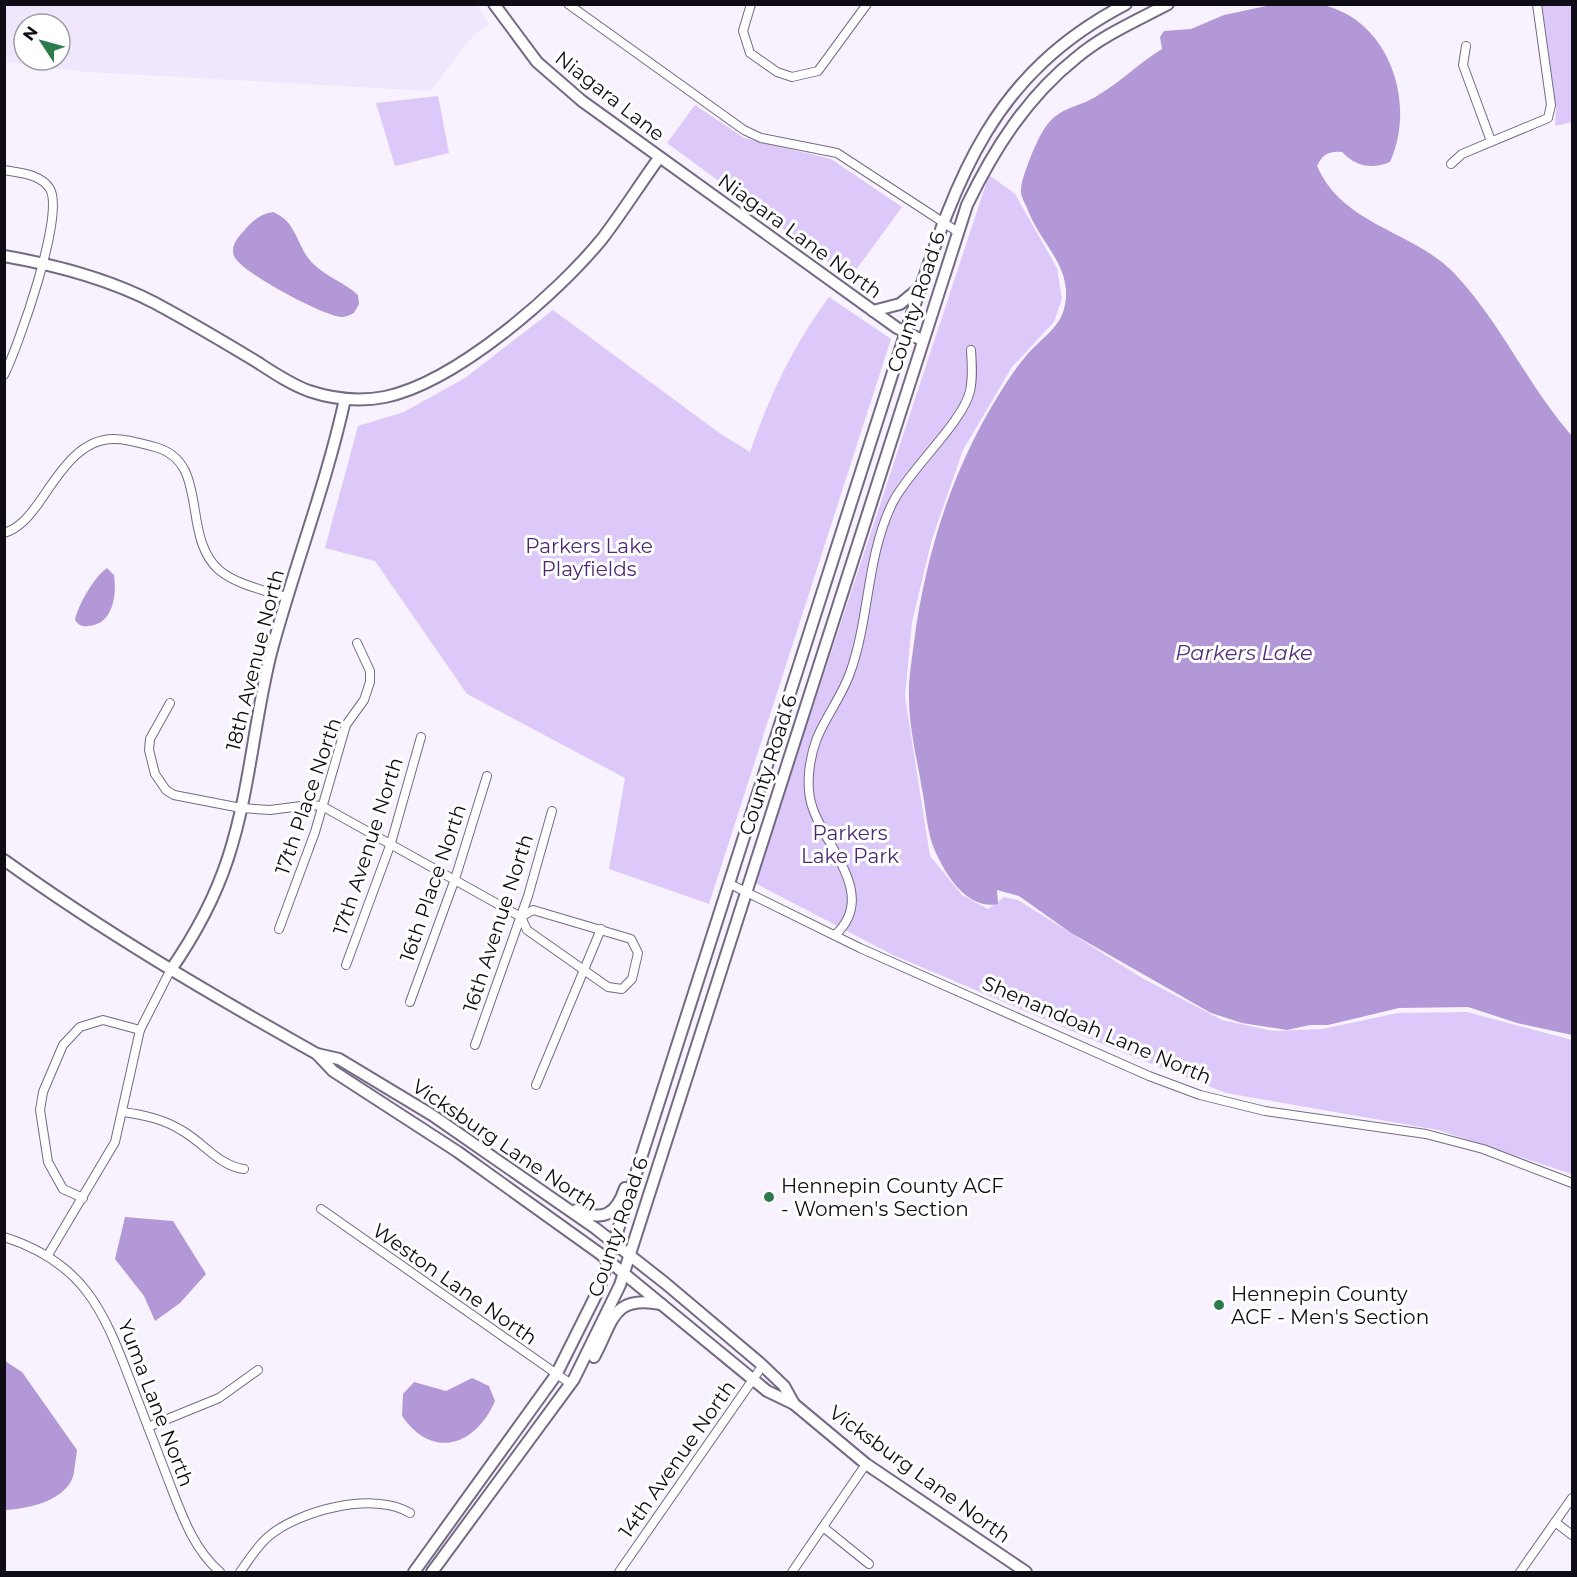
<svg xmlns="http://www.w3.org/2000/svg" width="1577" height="1577" font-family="Montserrat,sans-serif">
  <rect width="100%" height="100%" fill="#f7f2fe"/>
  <path fill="#f0e7fd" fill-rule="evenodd" d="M477,5l12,19 -17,13 -42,54 -343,-19 -82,-10v-57zM24,24h36v36h-36z"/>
  <g fill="#dcc9fa">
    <polygon points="1542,5 1572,5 1572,122 1555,126 1556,108"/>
    <polygon points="438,96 449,153 395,166 376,103"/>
    <polygon points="695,105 744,138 831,159 902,207 850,278 667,143"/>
    <polygon points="989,175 1015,194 1057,268 1062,299 1054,322 1012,367 963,450 932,539 912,622 905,697 930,856 962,895 988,909 1004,897 1018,900 1142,978 1222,1020 1273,1031 1322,1029 1398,1013 1467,1012 1572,1040 1572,1174 1438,1130 1226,1093 1119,1051 893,955 755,883"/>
    <path d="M829,297l62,42 -182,565 -100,-35 16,-91 -158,-84 -92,-133 -50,-13 33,-122 46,-14 61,-34 88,-68 165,122 32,20c20,-58 43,-106 79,-155z"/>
  </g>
  <g fill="#b298d6">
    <path d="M1323,5c66,15 94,98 67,157 -18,8 -35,4 -48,-10 -13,-1 -19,2 -25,14 26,60 96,64 138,108 46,49 73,112 117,162v599l-55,-12 -49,-16 -69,1 -71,17h-18l-23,5 -45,-7 -31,-10 -140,-80 -52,-37 -22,-6 1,14c-30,6 -51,-27 -62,-51 -9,-18 -10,-44 -14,-64 -5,-30 -13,-61 -13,-91 -1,-18 3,-38 5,-56 11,-83 35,-163 78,-236 10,-17 21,-35 34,-50 13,-16 33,-27 38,-47 11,-41 -24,-65 -37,-101 -2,-5 -7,-13 -6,-19 1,-13 13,-41 19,-53 17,-32 35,-25 60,-42 22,-13 40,-32 62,-45l-2,-12 4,-6 27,-2 33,-14 47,-10z"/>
    <path d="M273,212c21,9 22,25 33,43 13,20 36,25 52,40l1,9 -5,9c-4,2 -8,4 -13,4 -18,-1 -102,-46 -107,-61 -3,-9 2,-17 9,-24 8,-10 17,-18 30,-20z"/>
    <path d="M107,568l7,7c3,20 -1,50 -26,51 -7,1 -9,-1 -13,-6 3,-15 19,-43 32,-52z"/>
    <polygon points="125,1217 173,1221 206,1274 180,1303 155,1321 144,1296 115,1259"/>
    <path d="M5,1361l17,11 55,78c-1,7 -2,15 -3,22 -4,28 -46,37 -69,38z"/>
    <path d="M472,1378l17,8 6,15c-19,44 -62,60 -93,15l1,-22 11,-12 32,9z"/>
  </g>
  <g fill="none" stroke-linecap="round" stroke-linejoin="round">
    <defs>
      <g id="street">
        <polyline points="568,4 744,130 761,138 837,153 958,232"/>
        <polyline points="751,4 743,31 750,53 777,72 792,77 818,71 867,4"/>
        <polyline points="1466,46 1463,65 1491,141"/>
        <polyline points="1451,164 1462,154 1548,118 1551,105 1537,4"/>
        <path d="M4,170c16,3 37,4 46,19 15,26 -32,158 -46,186"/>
        <path d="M4,533c16,-5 25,-17 34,-29 19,-27 40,-66 77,-65 13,0 28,5 40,8 56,15 25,88 64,123 18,15 45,20 67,27"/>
        <polyline points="170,703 150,739 149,750 155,774 166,790 174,795 241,808 270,810 309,805 322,806 521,917"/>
        <polyline points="730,884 860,948 1149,1076 1200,1095 1265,1111 1426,1134 1483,1149 1572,1183"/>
        <polygon points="533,910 631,939 638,953 632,979 622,989 608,987 527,930 521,917"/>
        <polyline points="279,929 315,832 346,725 364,700 370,682 370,671 357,643"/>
        <path d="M835,935c43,-39 -8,-86 -22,-126 -8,-21 -4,-50 4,-71 9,-22 25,-42 33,-65 20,-55 16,-117 43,-171 17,-33 70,-80 77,-111 3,-13 2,-27 1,-41"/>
        <polyline points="346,965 391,843 421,737"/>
        <polyline points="410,1002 455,879 487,776"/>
        <polyline points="475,1045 528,896 552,811"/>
        <polyline points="536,1085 601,929"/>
        <path d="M123,1112c21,3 40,7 58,18 22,12 38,36 63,39"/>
        <polyline points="83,1198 63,1189 48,1162 40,1110 43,1092 63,1045 80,1027 103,1020 140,1030"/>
        <polyline points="321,1209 571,1384"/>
        <path d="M4,1237c79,25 99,72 126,143 14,36 27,71 41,107 12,31 23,62 49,85"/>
        <polyline points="48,1255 115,1142 140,1030 170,971"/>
        <polyline points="148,1427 219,1398 258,1370"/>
        <polyline points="1555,1522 1572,1535"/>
        <polyline points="823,1527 869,1564"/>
        <path d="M240,1572c9,-12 17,-26 29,-36 31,-26 106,-45 141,-23"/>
        <polyline points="619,1572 763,1365"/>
        <polyline points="792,1572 866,1464"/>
        <polyline points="1520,1572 1572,1498"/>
      </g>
      <g id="secondary">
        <polyline points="494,4 537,62 582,101 897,328 922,340"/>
        <path d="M4,256c52,9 105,23 151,47 35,19 69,39 102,59 17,11 33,22 52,29 24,8 50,11 76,6 71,-15 171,-102 217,-158 20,-26 38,-55 57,-81"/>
        <polyline points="873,311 900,304 917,290"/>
        <path d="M4,860c100,72 206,134 313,194l16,17 125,81 141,101 168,138 27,13 72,60 160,108"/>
        <path d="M170,971c25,-36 45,-73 58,-113 22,-67 26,-138 43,-205 23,-86 55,-167 74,-254"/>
        <polyline points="317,1054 339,1059 432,1115 595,1228 665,1283 761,1364 784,1386 794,1404"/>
        <path d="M576,1210c27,12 40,5 49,-22"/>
        <path d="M594,1357c20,-37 18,-62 67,-53"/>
        <path d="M414,1572l142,-197 43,-86 311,-970c46,-137 78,-243 216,-315"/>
        <path d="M432,1572l142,-193 46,-94 347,-1080c27,-56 60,-108 109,-147 27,-23 60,-37 92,-54"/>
      </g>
    </defs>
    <use href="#street" stroke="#756a84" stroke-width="10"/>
    <use href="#secondary" stroke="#756a84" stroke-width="14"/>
    <use href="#street" stroke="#fff" stroke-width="8"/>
    <use href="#secondary" stroke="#fff" stroke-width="10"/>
  </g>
  <g fill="#2d7b4b" stroke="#fff" stroke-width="2">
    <circle cx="769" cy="1197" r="6"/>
    <circle cx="1219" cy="1305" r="6"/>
  </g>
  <g text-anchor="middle" stroke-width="6" stroke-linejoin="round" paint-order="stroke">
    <g font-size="20" fill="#100c16" stroke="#fff">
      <text transform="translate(610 96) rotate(38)" y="7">Niagara Lane</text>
      <text transform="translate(800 236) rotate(36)" y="7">Niagara Lane North</text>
      <text transform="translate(916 302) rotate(-72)" y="7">County Road 6</text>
      <text transform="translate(255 660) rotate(-76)" y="7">18th Avenue North</text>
      <text transform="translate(768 765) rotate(-72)" y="7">County Road 6</text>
      <text transform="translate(308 796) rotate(-71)" y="7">17th Place North</text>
      <text transform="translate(368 846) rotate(-72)" y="7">17th Avenue North</text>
      <text transform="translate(433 883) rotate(-71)" y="7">16th Place North</text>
      <text transform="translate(498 923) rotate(-72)" y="7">16th Avenue North</text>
      <text transform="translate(1097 1030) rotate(23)" y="7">Shenandoah Lane North</text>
      <text transform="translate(505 1145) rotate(34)" y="7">Vicksburg Lane North</text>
      <text transform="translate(618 1227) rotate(-71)" y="7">County Road 6</text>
      <text transform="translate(455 1284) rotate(35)" y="7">Weston Lane North</text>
      <text transform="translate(156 1403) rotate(69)" y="7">Yuma Lane North</text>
      <text transform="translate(677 1459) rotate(-55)" y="7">14th Avenue North</text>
      <text transform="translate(920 1474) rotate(36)" y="7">Vicksburg Lane North</text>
    </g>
    <g font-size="20" fill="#4d2973" stroke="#fff">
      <text x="589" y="553">Parkers Lake<tspan x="589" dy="23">Playfields</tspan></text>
      <text x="850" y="840">Parkers<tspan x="850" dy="23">Lake Park</tspan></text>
    </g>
    <g font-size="20" fill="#100c16" stroke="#fff" text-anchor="start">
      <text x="781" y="1193">Hennepin County ACF<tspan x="781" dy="23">- Women's Section</tspan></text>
      <text x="1231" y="1301">Hennepin County<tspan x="1231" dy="23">ACF - Men's Section</tspan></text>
    </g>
    <g font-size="21" font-style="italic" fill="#532f79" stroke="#fff">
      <text x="1244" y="660">Parkers Lake</text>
    </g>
  </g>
  <rect width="1577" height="1577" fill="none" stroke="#100c16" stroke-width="12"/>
  <g transform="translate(42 42) rotate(306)"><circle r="28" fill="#ffffff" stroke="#9f9ea2" stroke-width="1.5"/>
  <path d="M0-4.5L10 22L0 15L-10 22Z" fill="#2d7b4b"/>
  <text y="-9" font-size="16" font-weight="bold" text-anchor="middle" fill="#100c16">N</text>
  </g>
</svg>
